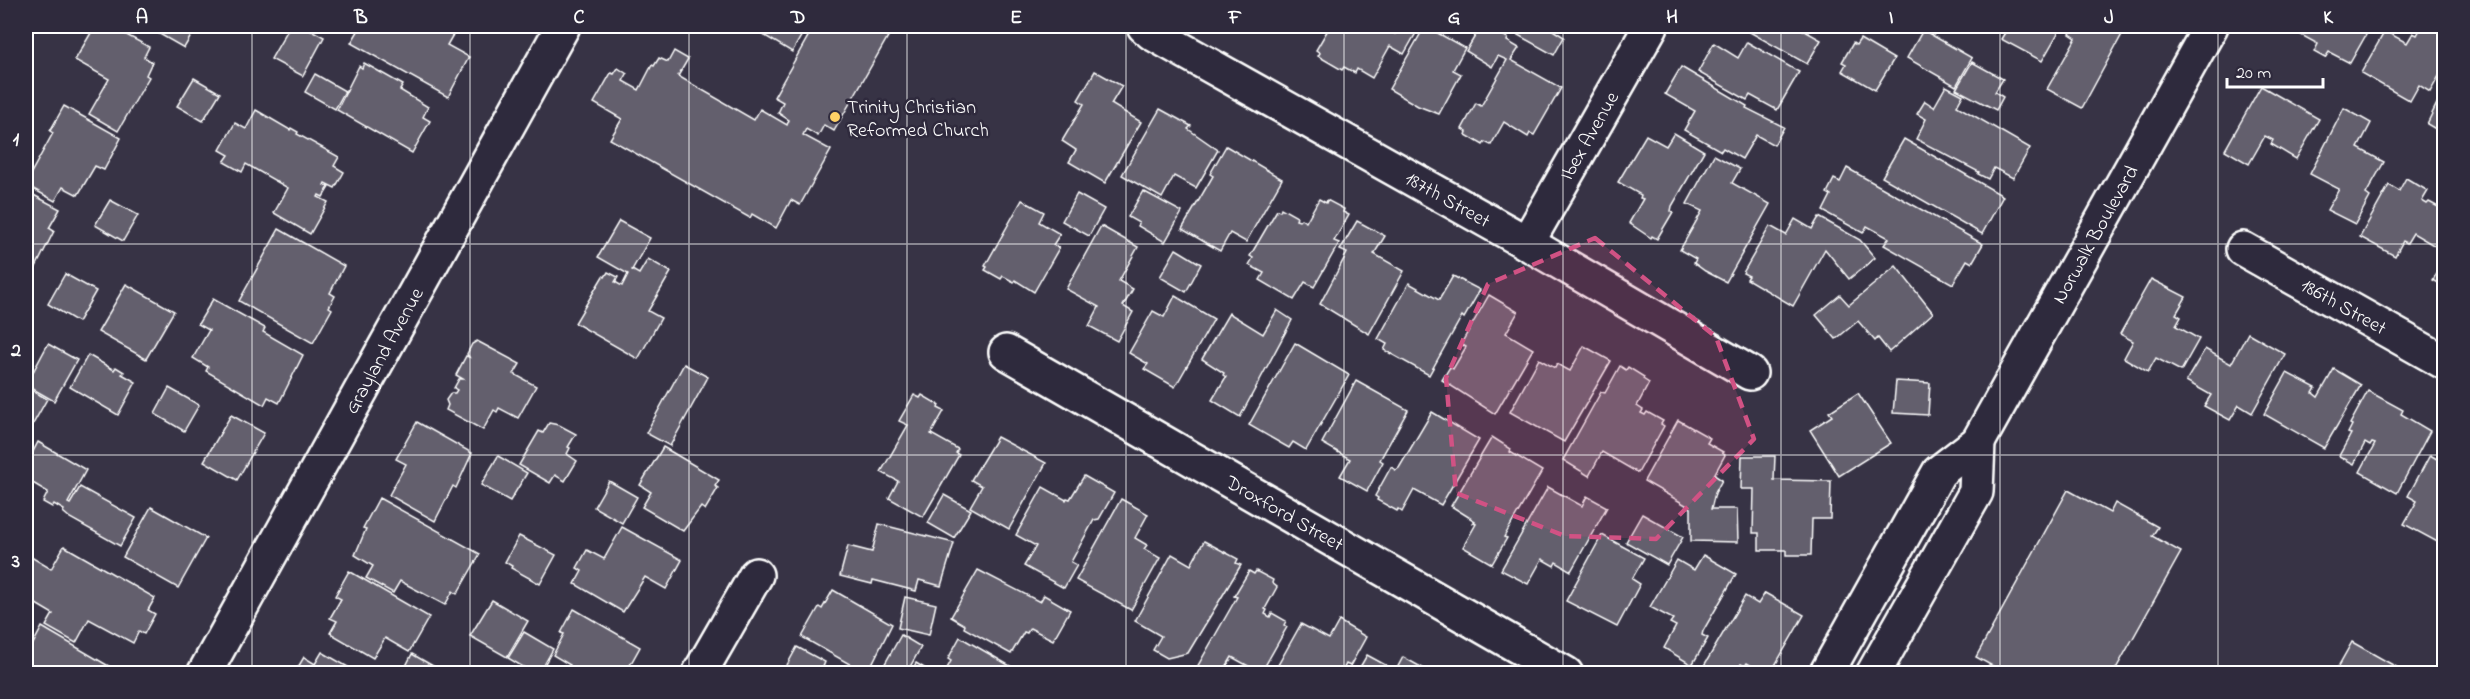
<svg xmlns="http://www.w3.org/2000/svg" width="2470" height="699" font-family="'Indie Flower',sans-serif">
  <rect width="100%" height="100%" fill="#373345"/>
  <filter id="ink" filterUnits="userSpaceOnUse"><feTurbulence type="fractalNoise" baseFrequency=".0167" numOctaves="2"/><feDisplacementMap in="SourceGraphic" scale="12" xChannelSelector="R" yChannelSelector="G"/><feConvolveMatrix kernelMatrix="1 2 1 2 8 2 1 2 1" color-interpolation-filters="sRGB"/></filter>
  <g filter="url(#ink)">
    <g fill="#635f6d" stroke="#fff" stroke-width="1.5">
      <polygon points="95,26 110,26 149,47 144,57 152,62 146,75 149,77 118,131 89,114 109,79 75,60"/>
      <polygon points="160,26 197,26 184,48 156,32"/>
      <polygon points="290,26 304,26 324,37 303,76 271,59"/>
      <polygon points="361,26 458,26 447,45 469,57 448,97 351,43"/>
      <polygon points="757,26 807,26 792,52 755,30"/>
      <polygon points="814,26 891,26 888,32 890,33 834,131 824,125 818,136 806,129 803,135 831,150 800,205 791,200 776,228 752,214 750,218 610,139 622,119 594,103 611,73 614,74 618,68 627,74 623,81 639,90 652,65 654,66 659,58 668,62 674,51 688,59 678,76 754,120 760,109 787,125 789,120 778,113 783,102 774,97"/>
      <polygon points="1330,26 1381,26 1395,34 1400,26 1420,26 1404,54 1390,46 1372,78 1357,69 1355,73 1344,67 1342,70 1318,56 1320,53 1316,50"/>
      <polygon points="1425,26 1465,48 1453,70 1461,74 1439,114 1418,106 1389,89"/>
      <polygon points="1481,26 1486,26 1508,38 1507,41 1519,48 1511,60 1561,88 1534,135 1530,133 1528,137 1504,122 1491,145 1485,142 1483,145 1466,135 1467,132 1462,129 1476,103 1481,106 1507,60 1498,56 1492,67 1466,51"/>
      <polygon points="1502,26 1549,26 1548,27 1564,37 1554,55"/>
      <polygon points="1739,26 1796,26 1821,40 1807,64"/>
      <polygon points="2009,26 2062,26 2042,61 2001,39"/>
      <polygon points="2074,26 2122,26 2126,27 2082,108 2047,89 2076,38 2070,34"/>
      <polygon points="2294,26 2371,26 2350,63 2329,52 2325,58 2314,52 2318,44 2292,30"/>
      <polygon points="2422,26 2432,26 2444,32 2444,67 2430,92 2419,85 2410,101 2361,73 2385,31 2407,43 2413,33 2417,35"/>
      <polygon points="1923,30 1972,58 1956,86 1907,58"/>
      <polygon points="1860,39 1894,59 1875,90 1842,71 1846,64 1842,62 1853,43 1856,45"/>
      <polygon points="1747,42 1799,72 1777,110 1750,95 1747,100 1698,72 1714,43 1738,58"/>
      <polygon points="1972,62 2003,79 1995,92 2003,97 1996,110 1956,89"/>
      <polygon points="364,63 403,85 400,90 428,107 423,117 430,121 412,153 337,110 359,66 362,68"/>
      <polygon points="1681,67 1747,106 1746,108 1784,127 1774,145 1756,135 1742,159 1723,148 1721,151 1684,130 1695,111 1665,94"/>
      <polygon points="1095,71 1122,86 1111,104 1141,122 1105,183 1069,162 1076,150 1062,141 1084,104 1078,100"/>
      <polygon points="315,74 345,91 335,109 305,92"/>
      <polygon points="194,78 220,93 203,121 177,106"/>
      <polygon points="1946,86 1963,95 1957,106 2030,148 2013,178 1994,168 1988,179 1978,174 1979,172 1916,139 1926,119 1917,114 1925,101 1934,107"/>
      <polygon points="2261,86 2319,119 2296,159 2271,144 2273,140 2265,136 2249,164 2225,150"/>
      <polygon points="2444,89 2444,134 2427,124"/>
      <polygon points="64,106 121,138 104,170 95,166 78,195 63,187 55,201 26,185 26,182 53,133 50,131"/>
      <polygon points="2344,108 2371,123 2358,148 2384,162 2366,194 2370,197 2355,224 2327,210 2339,189 2310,174"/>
      <polygon points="1160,109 1191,126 1188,129 1218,150 1196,188 1174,176 1162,198 1122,175"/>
      <polygon points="256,110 290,130 291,128 298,132 297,134 339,157 334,166 344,172 335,188 325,183 324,185 329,187 323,197 319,195 318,197 328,202 310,234 274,213 288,188 246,164 242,172 224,162 229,155 220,150 235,123 246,129"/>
      <polygon points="1674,133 1704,151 1672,206 1671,211 1673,212 1657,239 1652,236 1651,238 1629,223 1643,199 1640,198 1641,195 1618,182 1646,135 1666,146"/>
      <polygon points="1904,139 2003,196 1982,234 1882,177"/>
      <polygon points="1226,146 1282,179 1246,242 1230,233 1220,251 1182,229 1213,176 1210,174"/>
      <polygon points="1714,155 1740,169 1732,183 1770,204 1726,282 1705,271 1694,263 1696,259 1680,250 1702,211 1687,204"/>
      <polygon points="1847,168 1983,244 1972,263 1967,260 1953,284 1884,245 1889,238 1867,226 1863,233 1823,211 1831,195 1827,193 1834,179 1840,182"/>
      <polygon points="2406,178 2428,191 2422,201 2427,204 2429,202 2444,210 2444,230 2435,246 2413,233 2407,243 2403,241 2395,256 2360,237 2389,185 2399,191"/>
      <polygon points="26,191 60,209 49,228 54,231 34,271 26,266"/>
      <polygon points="1143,191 1182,212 1165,242 1138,226 1139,223 1128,217"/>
      <polygon points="1077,194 1104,209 1089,236 1062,221"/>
      <polygon points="1319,199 1326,203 1327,200 1344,209 1343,212 1349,215 1334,241 1339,243 1314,287 1305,282 1294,300 1260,280 1264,273 1249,265 1253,258 1250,256 1277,210 1280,211 1281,208 1297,217 1296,220 1299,221 1301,219 1306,222"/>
      <polygon points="110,200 138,215 123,241 95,225"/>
      <polygon points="1022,200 1044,212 1039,222 1060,234 1053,245 1059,248 1034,292 1015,280 1014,282 1003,276 1001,279 985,270 987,267 985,266"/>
      <polygon points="1819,217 1860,240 1875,258 1849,279 1825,249 1793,306 1747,279 1749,276 1743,273 1770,226 1786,235 1795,219 1812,229"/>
      <polygon points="619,221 650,238 632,270 639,274 648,259 671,272 648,311 661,318 638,359 575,323 603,276 605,277 608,272 618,277 615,282 622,286 628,274 598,257"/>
      <polygon points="1357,221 1385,236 1374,254 1404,271 1369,334 1320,304 1347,253 1340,250"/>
      <polygon points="1101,226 1138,247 1119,281 1133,289 1123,306 1133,312 1117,341 1089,326 1099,307 1066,289"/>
      <polygon points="279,229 344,266 330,293 335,296 329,307 332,309 313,343 239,301"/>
      <polygon points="1176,249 1201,264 1186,292 1160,277"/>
      <polygon points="2444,259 2444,286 2433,280"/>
      <polygon points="1896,266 1933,313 1889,352 1878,338 1875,341 1858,321 1836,339 1816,315 1840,295 1849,305"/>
      <polygon points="65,274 96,291 78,322 48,304"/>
      <polygon points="1453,276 1480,290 1464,318 1462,316 1429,375 1384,350 1387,344 1378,339 1409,283 1439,300"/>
      <polygon points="2151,279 2186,297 2176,314 2181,317 2176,326 2199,339 2181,371 2156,358 2148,372 2124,358 2133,341 2120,334"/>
      <polygon points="126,284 174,311 146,359 98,332"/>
      <polygon points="1489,295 1518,312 1506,333 1533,349 1495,414 1442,380 1450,367 1453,369 1466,347 1461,344"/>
      <polygon points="1175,296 1214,319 1175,387 1144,369 1148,364 1129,353 1153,311 1164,317"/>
      <polygon points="213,299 265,328 263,332 303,355 279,403 268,397 264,405 206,371 208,367 193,358 209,330 198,324"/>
      <polygon points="1277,310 1292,320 1240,417 1212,400 1226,377 1223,375 1224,373 1202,359 1229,313 1263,334"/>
      <polygon points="2248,333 2285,354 2252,413 2239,405 2230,420 2204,406 2211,395 2186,381 2205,349 2231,364"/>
      <polygon points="477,341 520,364 514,374 536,386 518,418 499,408 497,412 494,410 483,430 446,410 448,405 446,400 451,393 455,393 457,390 454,388 459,379 463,379 456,375 466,356 469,357 467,354 472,344"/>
      <polygon points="1295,343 1349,375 1306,450 1293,442 1289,448 1249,425"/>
      <polygon points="48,344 77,360 54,401 26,385"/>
      <polygon points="1584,346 1611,361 1564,442 1510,412 1539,359 1555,368 1557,364 1570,371"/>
      <polygon points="88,355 114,370 116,367 124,372 122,374 136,382 118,415 70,387"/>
      <polygon points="684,364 708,377 670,446 646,433"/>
      <polygon points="1620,366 1626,370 1628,367 1644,377 1643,379 1649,383 1637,406 1643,410 1641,413 1645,415 1647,412 1663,421 1661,424 1664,426 1638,473 1602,452 1589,476 1563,460 1601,392 1605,393"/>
      <polygon points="2334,369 2361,385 2324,448 2264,414 2287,373 2316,388 2313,393 2318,397"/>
      <polygon points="1356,381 1408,410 1380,460 1383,462 1367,491 1340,476 1350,459 1322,443"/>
      <polygon points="1896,381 1930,383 1928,415 1893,413"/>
      <polygon points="26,387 47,399 28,433 26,431"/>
      <polygon points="169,388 199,405 184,431 155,414"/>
      <polygon points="2368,391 2403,410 2401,414 2430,431 2397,493 2360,472 2375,444 2372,443 2370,446 2365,443 2354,464 2339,456 2351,434 2348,433 2352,425 2350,424"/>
      <polygon points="1858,393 1891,443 1839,476 1810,430 1832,416 1829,412"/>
      <polygon points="914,395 920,398 922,395 939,405 938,408 944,411 931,434 958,449 956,453 959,455 923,517 889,498 898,481 881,472 908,425 899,421"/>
      <polygon points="1432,412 1479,440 1441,505 1414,490 1402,512 1398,509 1397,511 1377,500 1378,498 1375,496 1391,467 1396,470 1399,468"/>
      <polygon points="231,415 264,433 237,480 204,461"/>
      <polygon points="1678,420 1710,438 1707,443 1723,452 1722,453 1725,455 1714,475 1722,480 1715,493 1711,509 1737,509 1738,542 1691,541 1691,508 1644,481"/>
      <polygon points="417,422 472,453 456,488 453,486 435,521 389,495 406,464 396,459"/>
      <polygon points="549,423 559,425 576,434 568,447 570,448 567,454 577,461 565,481 555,475 550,483 519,465 539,431 543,433"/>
      <polygon points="997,437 1046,463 1009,529 970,507 982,486 971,480"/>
      <polygon points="1492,437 1511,449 1510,452 1542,471 1504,537 1507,538 1492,564 1463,547 1476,524 1473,523 1475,521 1451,506"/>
      <polygon points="38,442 86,470 68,503 70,504 80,487 136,518 120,546 70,518 63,512 64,510 54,504 52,507 43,502 48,492 26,479 26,465"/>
      <polygon points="663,447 719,480 715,486 718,488 705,510 701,507 683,531 642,507 651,492 640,485"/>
      <polygon points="2430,455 2444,463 2443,545 2404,524 2417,501 2408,496"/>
      <polygon points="498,456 527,473 510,501 481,485"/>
      <polygon points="1742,456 1775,456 1774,480 1831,481 1830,519 1812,519 1811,555 1786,555 1786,550 1759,550 1759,533 1753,533 1754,489 1741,489"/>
      <polygon points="1084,476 1114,493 1099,519 1094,520 1071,562 1077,565 1064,588 1024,566 1036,546 1016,535 1043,487 1066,500 1067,498 1070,499"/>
      <polygon points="609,481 637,497 622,523 594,507"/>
      <polygon points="1548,487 1582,506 1587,496 1607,507 1571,571 1556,562 1554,566 1542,559 1528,584 1501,570"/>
      <polygon points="2068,490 2110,513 2115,503 2158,527 2152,536 2181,552 2113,674 2007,674 1976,657"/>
      <polygon points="944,495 971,510 954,538 928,523"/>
      <polygon points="379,498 480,554 457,594 453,591 445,605 400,581 393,593 366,578 373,566 355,555 366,529 363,528"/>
      <polygon points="1121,499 1148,514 1135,538 1147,545 1144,549 1160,558 1131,610 1076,580"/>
      <polygon points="151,507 206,538 178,588 123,557"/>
      <polygon points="1642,514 1683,537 1667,565 1626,542"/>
      <polygon points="879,524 954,543 941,586 919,580 916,591 873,580 872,584 840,576 848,546 872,552"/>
      <polygon points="622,527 682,560 666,589 645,577 623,612 575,584 582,571 577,568 587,550 604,559"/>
      <polygon points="1602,535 1644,558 1632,579 1640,584 1617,627 1566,601"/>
      <polygon points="519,536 556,555 540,584 511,568 512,566 505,562"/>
      <polygon points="1204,541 1238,559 1236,563 1241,565 1188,653 1167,658 1153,650 1161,636 1135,621 1172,554 1191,565"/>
      <polygon points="64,546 155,598 148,610 155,614 144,634 139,631 133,643 89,619 76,643 46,626 53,614 26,598 26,559 28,555 51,569"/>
      <polygon points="1703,555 1736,574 1703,631 1702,635 1708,638 1692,665 1664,648 1676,626 1670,623 1673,619 1650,607 1677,560 1694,570"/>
      <polygon points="978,570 1040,602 1044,595 1070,610 1053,640 1030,628 1027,633 1024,632 1011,654 964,628 965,625 951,617"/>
      <polygon points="349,571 429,617 409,652 385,638 373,658 330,633 337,621 330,618 341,599 335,596"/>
      <polygon points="1249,571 1254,574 1256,571 1273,580 1272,583 1277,587 1265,609 1267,610 1265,614 1270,617 1272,613 1286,621 1284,625 1287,627 1261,673 1232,657 1222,674 1204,674 1196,669 1237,597 1234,596"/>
      <polygon points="833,590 892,624 867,674 802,637 819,607 822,609"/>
      <polygon points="1765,593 1804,615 1770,674 1765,674 1747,663 1745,666 1741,664 1736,674 1699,674 1745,596 1758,604"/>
      <polygon points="905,597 936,604 929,635 898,628"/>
      <polygon points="492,600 528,621 507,657 470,636"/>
      <polygon points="574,609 640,647 625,674 573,674 567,670 570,665 553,655 564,634 561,633"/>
      <polygon points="1339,621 1366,637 1350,666 1346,664 1341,674 1273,674 1301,624 1329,639"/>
      <polygon points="42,627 119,672 118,674 34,674 35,671 26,665 26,657"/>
      <polygon points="524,632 553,649 539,674 535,674 508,658"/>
      <polygon points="901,635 921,647 906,674 890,674 882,669"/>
      <polygon points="960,637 1024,674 944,674 951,661 948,659"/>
      <polygon points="2352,642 2409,674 2334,674"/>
      <polygon points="797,647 825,662 823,667 834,674 782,674"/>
      <polygon points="322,652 355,671 354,674 294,674 304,657 315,664"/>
      <polygon points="412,654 447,674 402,674"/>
      <polygon points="1367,655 1391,668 1387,674 1356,674"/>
      <polygon points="1403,657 1430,672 1429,674 1394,674"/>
      <polygon points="916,663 934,674 910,674"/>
    </g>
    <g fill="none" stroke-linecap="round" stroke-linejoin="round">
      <defs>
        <g id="minor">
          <path id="s1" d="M1144,26l8,7 375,210 223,130"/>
          <path id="s2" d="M1527,243l124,-217"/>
          <path id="s3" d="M2243,249l201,113"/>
          <path id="s4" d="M1006,352l560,322"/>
          <path id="s5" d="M204,674l359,-648"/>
          <polyline points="699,674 756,575"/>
        </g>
        <g id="major">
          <path id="s6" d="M1826,674l113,-202 39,-30 233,-416"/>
          <polyline points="1873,674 1976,492 1978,442"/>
        </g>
      </defs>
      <use href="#minor" stroke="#fff" stroke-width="38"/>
      <use href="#major" stroke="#fff" stroke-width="38"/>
      <use href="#minor" stroke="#2f2a3d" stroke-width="33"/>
      <use href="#major" stroke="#2f2a3d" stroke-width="33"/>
    </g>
  </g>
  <path fill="#d15284" fill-opacity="0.2" stroke="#d15284" stroke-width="4.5" stroke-dasharray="12 8" stroke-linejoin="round" d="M1595,238l121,99 38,102 -98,100 -91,-3 -109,-43 -10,-115 42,-94z"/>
  <path fill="none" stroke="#fff" stroke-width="1.5" stroke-opacity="0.55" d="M252,26v648M470,26v648M689,26v648M907,26v648M1126,26v648M1344,26v648M1563,26v648M1781,26v648M2000,26v648M2218,26v648M26,244h2418M26,455h2418"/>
  <circle fill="#ffd166" stroke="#2f2a3d" stroke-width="2" cx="835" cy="117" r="6"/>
  <g text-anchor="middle" stroke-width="5" stroke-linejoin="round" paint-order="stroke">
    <g font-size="20" fill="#fff" stroke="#2f2a3d" text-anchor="start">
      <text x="847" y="113">Trinity Christian<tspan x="847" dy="23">Reformed Church</tspan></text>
    </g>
    <g font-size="20" fill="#fff" stroke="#2f2a3d">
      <text dy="7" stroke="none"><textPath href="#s2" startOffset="124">Ibex Avenue</textPath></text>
      <text dy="7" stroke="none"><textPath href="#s1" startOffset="350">187th Street</textPath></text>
      <text dy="7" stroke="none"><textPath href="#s6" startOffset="519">Norwalk Boulevard</textPath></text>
      <text dy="7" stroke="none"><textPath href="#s3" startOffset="116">186th Street</textPath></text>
      <text dy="7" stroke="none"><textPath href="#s5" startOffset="370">Grayland Avenue</textPath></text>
      <text dy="7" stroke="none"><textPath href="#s4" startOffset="322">Droxford Street</textPath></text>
    </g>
  </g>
  <rect width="2470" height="699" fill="none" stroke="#2f2a3d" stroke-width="66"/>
  <path d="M2227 78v9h96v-9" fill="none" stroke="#ffffff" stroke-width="3"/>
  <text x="2236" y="78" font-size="18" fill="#ffffff" stroke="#2f2a3d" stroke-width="4.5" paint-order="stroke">20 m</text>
  <rect x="33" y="33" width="2404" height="633" fill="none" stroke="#fff" stroke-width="2"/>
  <g font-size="20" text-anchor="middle" font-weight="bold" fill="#fff">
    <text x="142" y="23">A</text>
    <text x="361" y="23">B</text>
    <text x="579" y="23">C</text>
    <text x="798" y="23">D</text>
    <text x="1016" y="23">E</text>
    <text x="1235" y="23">F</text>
    <text x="1454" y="23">G</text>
    <text x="1672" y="23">H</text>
    <text x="1891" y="23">I</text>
    <text x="2109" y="23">J</text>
    <text x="2328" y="23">K</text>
    <text x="16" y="145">1</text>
    <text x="16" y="356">2</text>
    <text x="16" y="567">3</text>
  </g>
</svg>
